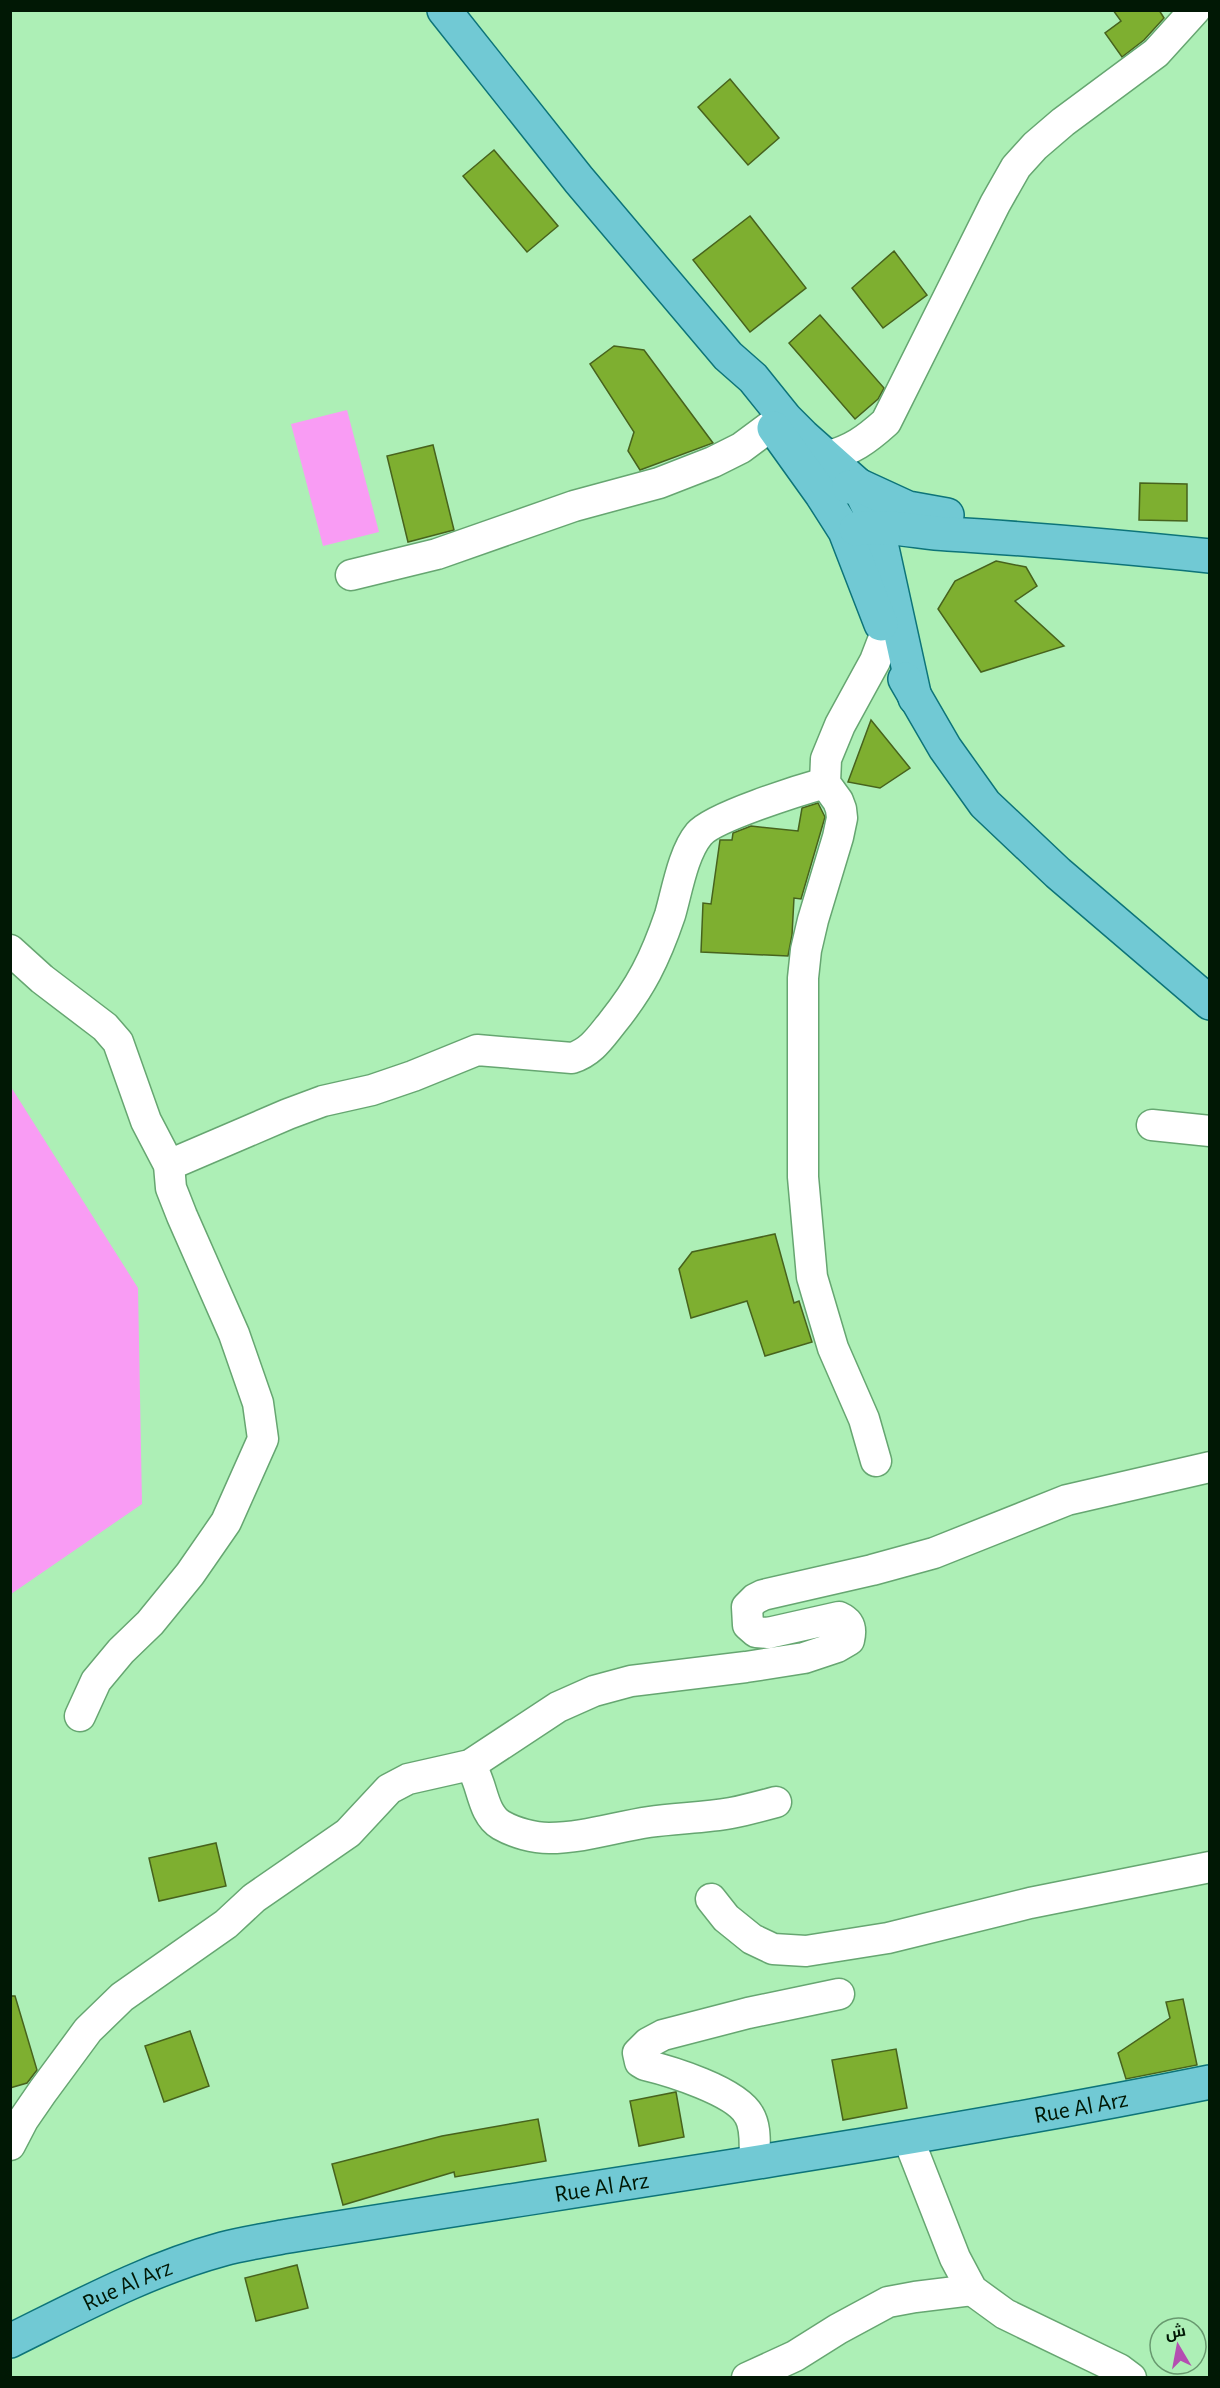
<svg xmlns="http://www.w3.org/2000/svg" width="1220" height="2388" font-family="'Alegreya Sans',Cairo,sans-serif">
  <rect width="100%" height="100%" fill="#adefb6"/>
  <g fill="#f99cf4">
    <polygon points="347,410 379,532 323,546 291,424"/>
    <polygon points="11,1087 138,1288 142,1504 11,1594"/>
  </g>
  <g fill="#7eaf30" stroke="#47631d" stroke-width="1.5">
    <polygon points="1113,10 1159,10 1164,18 1144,40 1122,57 1105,33 1121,21"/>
    <polygon points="730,79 779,138 748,165 698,107"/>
    <polygon points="494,150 558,226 527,252 463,176"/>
    <polygon points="750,216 806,288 750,332 693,260"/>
    <polygon points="894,251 927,295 883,328 852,288"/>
    <polygon points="820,315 884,388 878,399 855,419 789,343"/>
    <polygon points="614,346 644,350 713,443 640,470 628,451 634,432 590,364"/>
    <polygon points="433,445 454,530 408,542 387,456"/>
    <polygon points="1140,483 1187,484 1187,521 1139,520"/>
    <polygon points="996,561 1026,567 1037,586 1015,601 1064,646 981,672 938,609 955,581"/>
    <polygon points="871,720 910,768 880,788 848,782"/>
    <polygon points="818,803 825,817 801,899 794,898 792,935 788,956 701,952 703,903 711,904 720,840 732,840 733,833 751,826 798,831 802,808"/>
    <polygon points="775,1234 794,1303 799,1301 812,1342 765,1356 747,1301 691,1318 679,1269 692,1252"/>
    <polygon points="216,1843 226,1886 159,1901 149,1858"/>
    <polygon points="10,1996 15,1996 37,2070 27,2083 10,2088"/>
    <polygon points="1183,1999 1197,2065 1126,2079 1118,2053 1170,2018 1166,2002"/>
    <polygon points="190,2031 209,2086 164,2102 145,2046"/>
    <polygon points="896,2049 907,2108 843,2120 832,2060"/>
    <polygon points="676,2092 684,2137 639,2146 630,2101"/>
    <polygon points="538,2119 546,2161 455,2177 454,2172 343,2205 332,2164 442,2136"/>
    <polygon points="297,2265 308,2308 256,2321 245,2278"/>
  </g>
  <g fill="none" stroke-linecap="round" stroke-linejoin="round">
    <defs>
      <g id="minor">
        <path d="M826,457c26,-7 40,-17 60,-35l109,-218 21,-37 19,-21 28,-24 93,-69 39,-43"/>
        <polyline points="351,575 437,554 574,506 659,483 713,462 741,448 772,425"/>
        <polyline points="10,950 42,979 105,1027 118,1042 146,1121 169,1165 171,1188 182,1216 234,1334 258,1403 263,1439 226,1522 190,1574 150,1623 121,1651 96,1681 80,1716"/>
        <polyline points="1152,1125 1210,1131"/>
        <path d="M169,1165l119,-51 35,-13 49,-11 41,-14 64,-26 95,8c19,-6 28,-20 40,-35 29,-36 43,-64 58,-108 7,-24 13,-62 29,-81 14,-17 101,-44 126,-51"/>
        <polyline points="876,1461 864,1419 833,1348 812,1277 803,1177 803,978 806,950 813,920 838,837 842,818 841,809 838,801 825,783 826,759 840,725 875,661 885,635"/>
        <path d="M470,1765c13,17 11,48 31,60 14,8 33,13 48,13 34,0 67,-11 100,-16 27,-4 55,-4 82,-9 15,-3 30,-7 45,-11"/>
        <polyline points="711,1899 726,1918 752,1939 773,1949 806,1951 888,1938 1030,1903 1210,1867"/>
        <polyline points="908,2138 955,2258 972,2290 1005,2314 1119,2369 1131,2378"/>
        <path d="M10,2145l13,-25 20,-29 45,-61 34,-33 104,-73 28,-26 94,-65 41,-44 19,-10 62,-14 88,-58 36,-16 37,-10 115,-14 58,-9 33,-11 12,-7c3,-12 1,-18 -10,-23l-71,16 -12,-1 -8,-7 -1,-18 8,-8 8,-4 109,-25 62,-17 133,-53 143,-33"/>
        <path d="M755,2161c-1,-15 2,-33 -6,-46 -13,-24 -79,-44 -104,-50l-5,-3 -2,-9 10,-10 15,-8 85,-22 91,-19"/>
        <polyline points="747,2378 795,2356 838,2329 888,2302 915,2297 972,2290"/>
      </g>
      <g id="major">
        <polyline points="444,10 579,180 728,356 753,378 786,419 803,436 858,485 877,525 915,698"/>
        <polyline points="774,428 822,495 845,531 881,624"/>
        <polyline points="849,487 858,485 908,508 947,515"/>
        <path d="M856,529c31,-5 60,3 92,5 87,5 174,13 262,22"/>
        <polyline points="905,679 945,748 985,804 1058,873 1210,1003"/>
        <path id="s1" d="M10,2341c69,-34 139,-72 213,-92 19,-5 39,-8 59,-12 309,-50 620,-93 928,-155"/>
      </g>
    </defs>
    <use href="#minor" stroke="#66a671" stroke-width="33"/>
    <use href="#major" stroke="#0d7479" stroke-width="36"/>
    <use href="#minor" stroke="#fff" stroke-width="30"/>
    <use href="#major" stroke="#71c9d4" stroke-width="33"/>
  </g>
  <g text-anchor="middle" stroke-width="4.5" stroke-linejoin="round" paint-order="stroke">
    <g font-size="24" fill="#011805" stroke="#adefb6">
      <text dy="8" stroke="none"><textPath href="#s1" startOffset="1102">Rue Al Arz</textPath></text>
      <text dy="8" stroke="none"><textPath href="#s1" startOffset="616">Rue Al Arz</textPath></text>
      <text dy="8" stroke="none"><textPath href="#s1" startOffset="130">Rue Al Arz</textPath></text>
    </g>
  </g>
  <rect width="1220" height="2388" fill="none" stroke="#011805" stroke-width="24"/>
  <g transform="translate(1178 2346) rotate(350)"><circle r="28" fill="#adefb6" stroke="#68996f" stroke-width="1.5"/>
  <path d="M0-4.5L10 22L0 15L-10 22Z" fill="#b44eb1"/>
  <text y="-9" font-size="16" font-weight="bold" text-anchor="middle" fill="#011805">ش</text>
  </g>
</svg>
